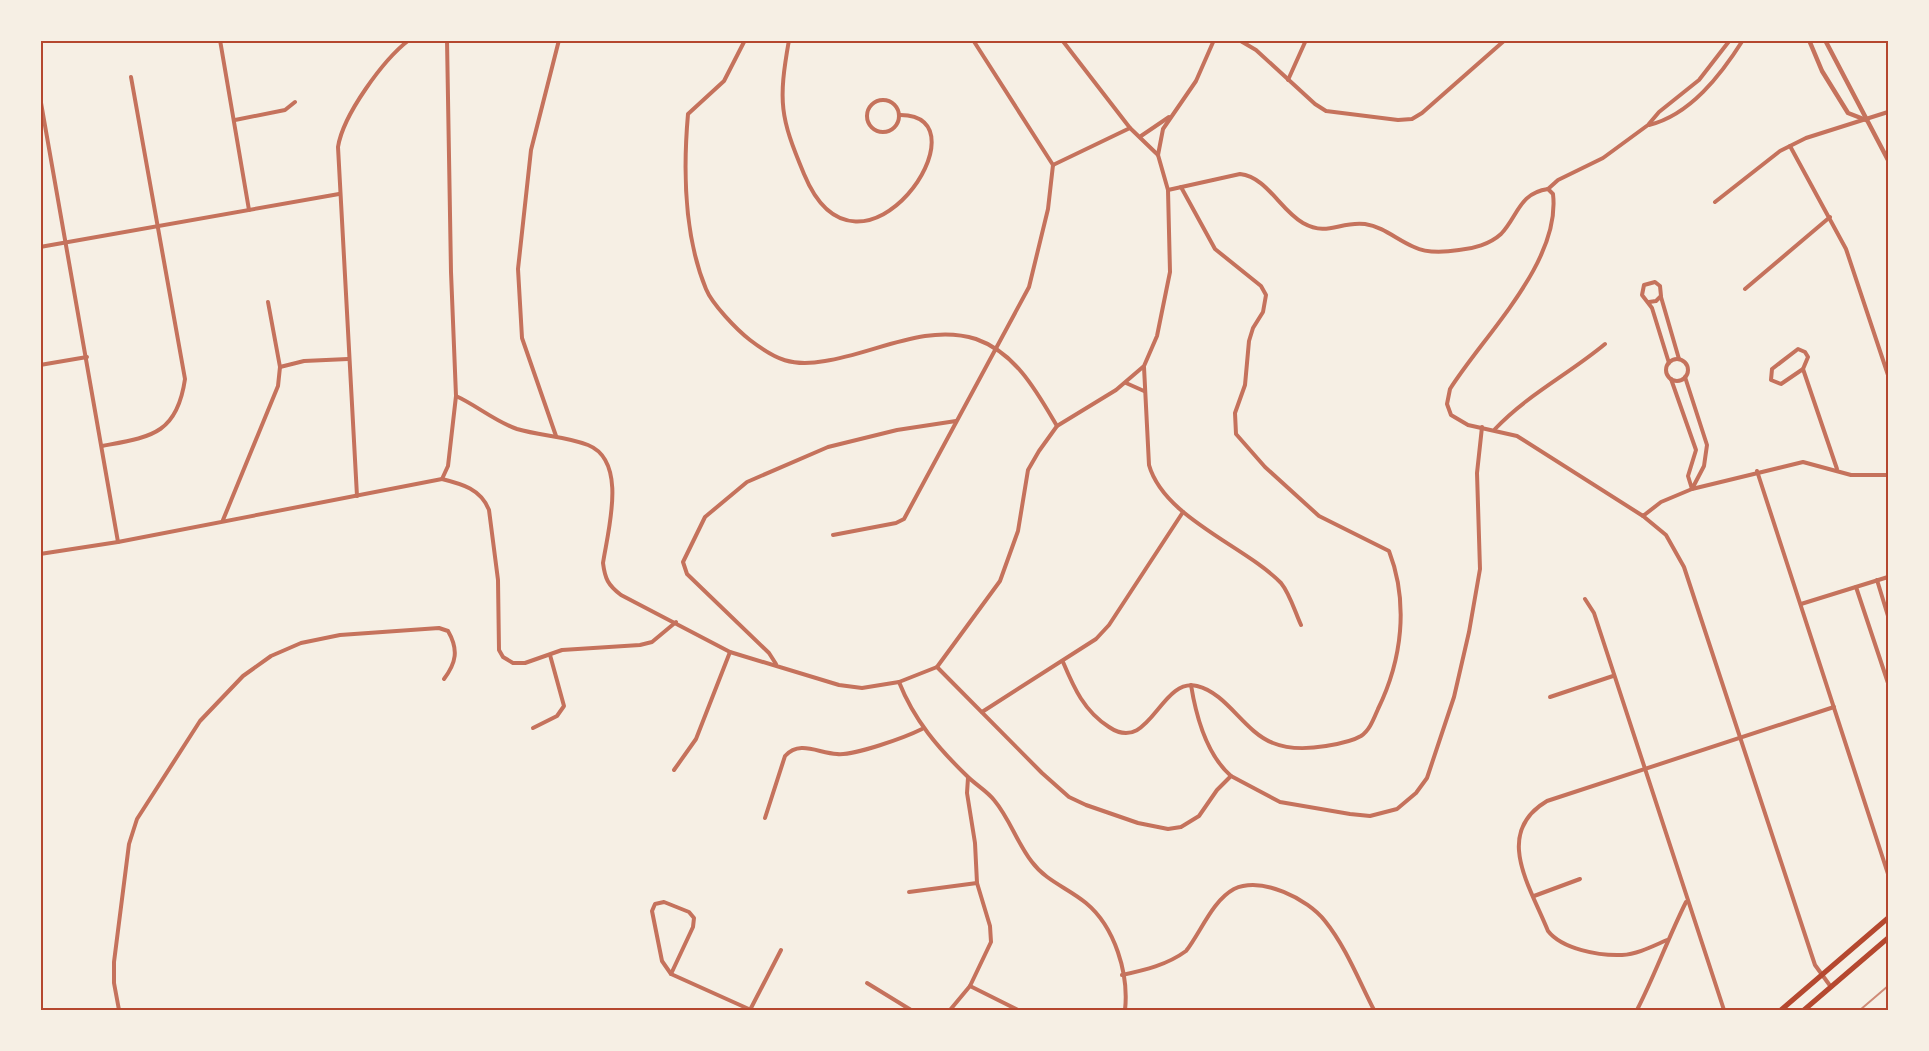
<svg xmlns="http://www.w3.org/2000/svg" width="1929" height="1051" font-family="'Sofia Sans Condensed',sans-serif">
  <rect width="100%" height="100%" fill="#f6efe4"/>
  <g fill="none" stroke-linecap="round" stroke-linejoin="round">
    <g stroke="#c5725c" stroke-width="4">
      <polyline points="220,40 249,210"/>
      <path d="M745,40l-21,41 -36,33c-5,57 -4,122 18,175 6,15 31,41 44,51 26,20 42,27 75,21 49,-7 100,-38 151,-22 40,14 61,53 81,87"/>
      <path d="M789,40c-11,62 -9,77 15,134 56,135 189,-61 95,-59"/>
      <polyline points="973,40 1053,165"/>
      <polyline points="1062,40 1130,128 1158,155"/>
      <polyline points="1239,40 1256,50 1315,104 1326,111 1398,120 1412,119 1422,113 1505,40"/>
      <polyline points="1288,80 1306,40"/>
      <polyline points="40,97 118,542"/>
      <circle cx="883" cy="116" r="16"/>
      <polyline points="235,120 285,110 295,102"/>
      <path d="M1649,125c41,-10 72,-50 94,-85"/>
      <polyline points="1141,136 1169,117"/>
      <polyline points="1790,146 1846,249 1888,375"/>
      <polyline points="1053,165 1130,128"/>
      <path d="M1548,189l5,5c8,68 -69,141 -103,195l-3,15 4,11 17,10 49,11 126,80 18,-14 31,-13 111,-27 48,13h37"/>
      <polyline points="1548,189 1558,180 1603,158 1648,125 1659,112 1699,80 1730,40"/>
      <path d="M1168,190l72,-16c27,3 40,36 63,49 25,14 36,-2 62,1 19,3 32,16 49,23 12,6 32,5 45,3 14,-1 31,-6 42,-16 17,-18 18,-41 47,-45"/>
      <polyline points="1715,202 1780,151 1806,138 1888,112"/>
      <polyline points="40,247 339,194"/>
      <polyline points="1745,289 1830,217"/>
      <polyline points="1661,297 1679,359"/>
      <polyline points="1649,302 1656,301 1661,296 1660,286 1655,282 1644,285 1642,295 1652,308 1669,363"/>
      <polygon points="1798,349 1805,352 1808,357 1803,369 1781,384 1771,380 1772,369"/>
      <circle cx="1677" cy="370" r="11"/>
      <polyline points="40,365 87,357"/>
      <polyline points="280,367 304,361 348,359"/>
      <path d="M1144,367l5,98c15,53 96,81 132,118 9,11 14,29 20,42"/>
      <polyline points="1803,369 1837,469"/>
      <polyline points="1671,379 1696,450 1688,476 1692,489 1704,466 1707,445 1685,377"/>
      <polyline points="1126,383 1144,391"/>
      <path d="M456,396c20,9 40,26 61,33 24,7 48,7 71,16 40,16 20,85 15,118 2,16 5,22 18,32l109,57 109,33 23,3 37,-6 38,-15 63,-86 18,-50 10,-61 11,-19 18,-25 59,-36 28,-24 13,-30 13,-64 -2,-82 -10,-35 5,-26 33,-48 18,-41"/>
      <path d="M1495,429c32,-34 74,-55 110,-85"/>
      <polyline points="556,436 522,338 518,269 531,150 559,40"/>
      <path d="M102,446c48,-9 75,-11 83,-67l-54,-302"/>
      <polyline points="1757,471 1888,874"/>
      <path d="M442,479c20,5 39,10 47,31l9,70 1,70 4,7 10,6h12l37,-13 78,-5 12,-3 24,-20"/>
      <path d="M357,496l-19,-349c5,-32 45,-87 71,-107"/>
      <polyline points="1643,516 1666,535 1684,567 1811,953 1815,965 1831,987"/>
      <polyline points="223,520 278,386 280,367 268,302"/>
      <polyline points="833,535 896,523 904,519 1029,287 1048,209 1053,165"/>
      <polyline points="40,554 118,542 442,479 448,466 456,396 451,272 447,40"/>
      <polyline points="1877,580 1888,616"/>
      <polyline points="1856,587 1888,683"/>
      <polyline points="1585,599 1594,613 1724,1010"/>
      <polyline points="1801,604 1888,577"/>
      <path d="M1063,662c11,26 21,49 46,65 41,28 51,-50 88,-41 30,7 47,46 76,57 17,7 35,6 53,3 12,-2 25,-4 35,-10 9,-6 13,-18 17,-27 24,-49 31,-106 11,-158l-70,-35 -54,-49 -29,-33 -1,-21 10,-28 4,-44 4,-13 10,-16 3,-17 -5,-9 -46,-37 -34,-62"/>
      <polyline points="776,664 769,653 687,574 683,562 705,517 747,482 828,447 897,430 956,421"/>
      <polyline points="937,667 1042,773 1069,797 1086,805 1138,823 1168,829 1181,827 1199,816 1217,790 1231,776 1280,802 1350,814 1370,816 1397,809 1416,793 1427,778 1454,697 1469,632 1480,569 1477,473 1482,427"/>
      <path d="M899,682c15,38 39,66 68,94 9,9 20,15 27,24 16,19 23,43 38,62 14,19 36,26 54,41 29,24 43,71 39,107"/>
      <path d="M1191,685c5,31 16,70 40,91"/>
      <polyline points="1550,697 1613,676"/>
      <polyline points="982,712 1096,639 1109,625 1183,512"/>
      <polyline points="533,728 557,716 564,706 550,655"/>
      <polyline points="674,770 696,739 730,652"/>
      <path d="M765,818l20,-62c15,-16 33,-3 52,-2 17,2 69,-17 85,-25"/>
      <polyline points="909,892 977,883"/>
      <polyline points="1534,896 1580,879"/>
      <polygon points="664,902 689,912 694,918 693,927 671,974 662,961 652,911 655,904"/>
      <path d="M1667,940c-14,6 -29,14 -45,15 -23,1 -60,-6 -74,-24 -18,-45 -55,-98 -1,-130l287,-94"/>
      <polyline points="671,974 751,1010"/>
      <path d="M1122,975c23,-5 45,-10 64,-24 15,-19 26,-50 48,-62 28,-13 74,10 91,32 21,26 34,60 49,89"/>
      <polyline points="867,983 911,1010"/>
      <polyline points="970,986 1018,1010"/>
      <path d="M119,1010l-5,-27v-21l15,-118 8,-25 63,-98 43,-45 28,-20 30,-13 39,-8 99,-7 9,3c11,19 8,32 -4,48"/>
      <polyline points="750,1010 781,950"/>
      <polyline points="950,1010 970,986 991,942 990,926 977,883 975,843 967,793 968,778"/>
      <path d="M1637,1010c18,-35 31,-72 49,-108"/>
    </g>
    <g stroke="#c5725c" stroke-width="4.5">
      <polyline points="1809,40 1822,71 1848,113 1866,120"/>
      <polyline points="1825,40 1888,160"/>
    </g>
    <g stroke="#b5482f" stroke-width="5">
      <polyline points="1781,1010 1888,918"/>
      <polyline points="1804,1010 1888,938"/>
    </g>
    <polyline stroke="#cf8b77" stroke-width="2" points="1860,1010 1888,986"/>
  </g>
  <rect width="1929" height="1051" fill="none" stroke="#f6efe4" stroke-width="84"/>
  <rect x="42" y="42" width="1845" height="967" fill="none" stroke="#b5482f" stroke-width="2"/>
</svg>
